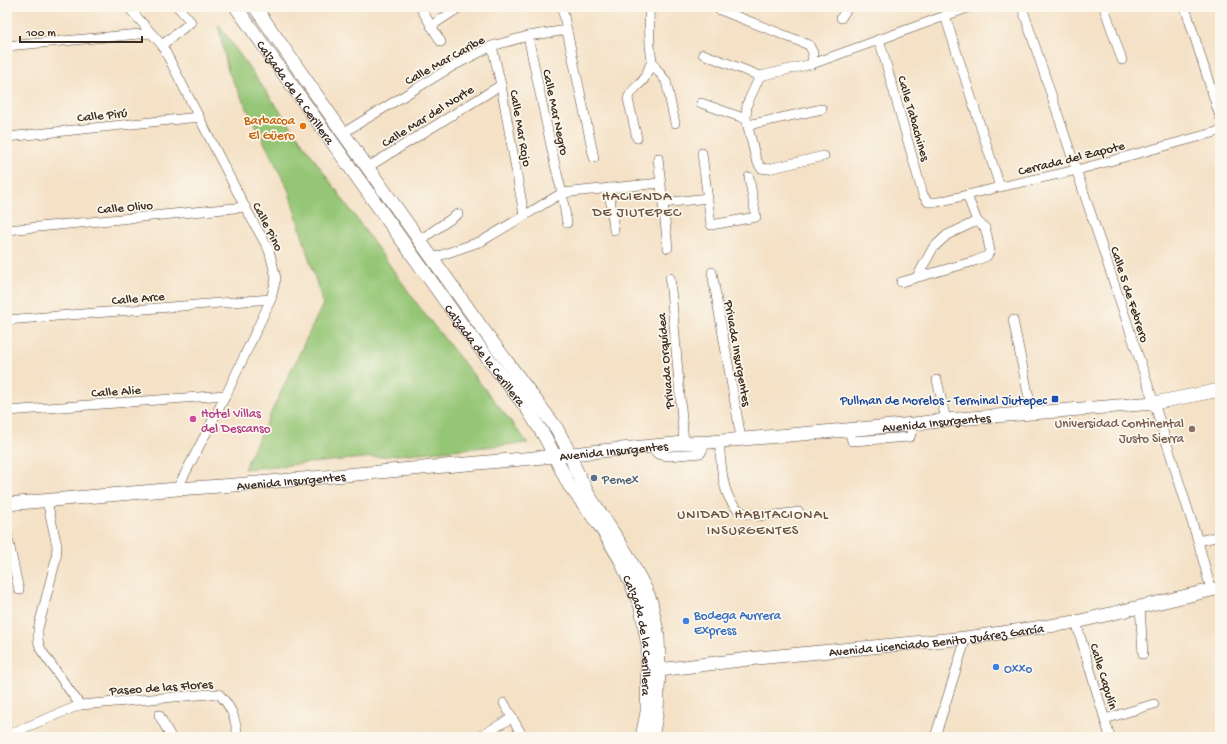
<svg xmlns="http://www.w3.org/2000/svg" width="1227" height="744" font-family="'Gochi Hand',sans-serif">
  <rect width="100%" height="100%" fill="#fbf7ec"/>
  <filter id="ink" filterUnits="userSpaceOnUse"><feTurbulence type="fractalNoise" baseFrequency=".025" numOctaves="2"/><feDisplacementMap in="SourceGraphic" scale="8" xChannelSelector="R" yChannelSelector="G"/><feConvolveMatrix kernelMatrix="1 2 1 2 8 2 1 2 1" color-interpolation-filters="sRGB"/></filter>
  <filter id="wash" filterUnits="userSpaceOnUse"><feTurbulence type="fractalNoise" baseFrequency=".012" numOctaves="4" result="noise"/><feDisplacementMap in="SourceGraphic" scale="16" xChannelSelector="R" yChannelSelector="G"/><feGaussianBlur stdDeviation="0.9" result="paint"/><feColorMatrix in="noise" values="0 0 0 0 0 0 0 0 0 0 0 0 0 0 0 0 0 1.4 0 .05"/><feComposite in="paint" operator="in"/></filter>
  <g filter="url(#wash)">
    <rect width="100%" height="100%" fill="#f4e1c6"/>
    <polygon fill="#95c676" stroke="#68784a" points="218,24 423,312 528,443 244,469 323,304 288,189 228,71"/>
  </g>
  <g filter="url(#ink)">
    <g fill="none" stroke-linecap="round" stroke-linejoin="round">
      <defs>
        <g id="street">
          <polyline points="128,7 162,45 245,207 269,250 276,278 271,299 226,395 177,489"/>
          <polyline points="420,7 441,42"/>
          <polyline points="562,7 594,158"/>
          <polyline points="649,7 650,46 652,61 657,70 666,81 675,123"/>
          <polyline points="1022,7 1154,403 1198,541 1211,590"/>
          <polyline points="1104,7 1122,60"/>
          <polyline points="1185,7 1220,117"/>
          <polyline points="718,9 809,45 813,53 812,64"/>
          <polyline points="945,16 1000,187"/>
          <polyline points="841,18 848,7"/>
          <polyline points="431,26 460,7"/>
          <polyline points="528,36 555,165 562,193 567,223"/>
          <polyline points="879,39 923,195 928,202 938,202 1000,187 1077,170 1220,131"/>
          <polyline points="162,45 191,22 178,7"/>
          <polyline points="7,46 151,33"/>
          <polyline points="492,46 501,85 524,215"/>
          <polyline points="703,54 760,76 812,64 970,7"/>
          <polyline points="760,76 747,104 746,119 756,159 761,168 768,169 824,156"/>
          <polyline points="701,103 746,119"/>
          <polyline points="748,125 822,109"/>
          <polyline points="343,133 453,66 492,46 528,36 567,30"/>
          <polyline points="7,137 199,117"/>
          <path d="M637,138l-9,-39c2,-9 11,-13 16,-20 3,-5 5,-12 8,-18"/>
          <polyline points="702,153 711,225 756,217 749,177"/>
          <polyline points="658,158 668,248"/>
          <polyline points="368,167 501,85"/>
          <polyline points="609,188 614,230"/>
          <polyline points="967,195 977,221"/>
          <polyline points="663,203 708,198"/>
          <polyline points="7,230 245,207"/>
          <polyline points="420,240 458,214"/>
          <polyline points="433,258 482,241 562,193 660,183"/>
          <polyline points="712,272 741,438"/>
          <polyline points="670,278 684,443"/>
          <polyline points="901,282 975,261 987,256 990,251 987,235 985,228 977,221 947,235 933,248 917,277"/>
          <polyline points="7,320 271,299"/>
          <polyline points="1013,320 1032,413"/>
          <polyline points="937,380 946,420"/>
          <polyline points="7,411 226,395"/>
          <polyline points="849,430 852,441 910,437 914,424"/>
          <path d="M719,441c3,25 1,71 34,74 15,2 31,-1 46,-3"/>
          <polyline points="651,447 658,454 669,456 701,453 706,442"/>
          <polyline points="47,501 57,546 56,559 38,629 38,640 41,650 80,705"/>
          <polyline points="7,534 19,590"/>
          <polyline points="1198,541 1220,536"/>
          <polyline points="1140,607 1143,654"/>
          <polyline points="1076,622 1110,737"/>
          <polyline points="504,703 523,737"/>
          <polyline points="159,715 171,737"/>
          <polyline points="1105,719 1154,704"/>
          <path d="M7,735l73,-30 130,-11h9c14,15 16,24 19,43"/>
          <polyline points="478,737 512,718"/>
          <polyline points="935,737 966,638"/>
        </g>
        <g id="secondary">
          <path id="s1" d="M236,7l227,319 65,84 17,27 24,48 31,41 20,33 21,48 7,39 -1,66 -5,25"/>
          <polyline points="255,7 343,133 482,328 557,429 570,454 575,468 588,494 627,554 646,590 651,602 658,636 659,670 657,711 652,737"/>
          <path id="s2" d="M7,504l170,-15 58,-4 320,-29 35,-4 94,-9 26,-1 204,-18 32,-4 208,-17 66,-13"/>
          <path id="s3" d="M651,671l106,-13 209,-20 110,-16 144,-34"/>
        </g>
      </defs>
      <use href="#street" stroke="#574537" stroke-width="10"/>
      <use href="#secondary" stroke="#574537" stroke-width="14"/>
      <use href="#street" stroke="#fff" stroke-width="9"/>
      <use href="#secondary" stroke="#fff" stroke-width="13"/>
    </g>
  </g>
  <circle fill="#e8710a" stroke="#fbf7ec" stroke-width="1.5" cx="303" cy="126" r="4"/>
  <rect fill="#1a4fb4" stroke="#fbf7ec" stroke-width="1.5" x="1051" y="395" width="8" height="8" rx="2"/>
  <circle fill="#d1479c" stroke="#fbf7ec" stroke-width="1.5" cx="193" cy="419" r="4"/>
  <circle fill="#8d6e63" stroke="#fbf7ec" stroke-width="1.5" cx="1192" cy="429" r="4"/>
  <circle fill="#5c6f8a" stroke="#fbf7ec" stroke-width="1.5" cx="594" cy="478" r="4"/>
  <g fill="#3f7fe0" stroke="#fbf7ec" stroke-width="1.5">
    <circle cx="686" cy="621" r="4"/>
    <circle cx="996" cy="667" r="4"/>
  </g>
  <g text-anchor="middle" stroke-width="3.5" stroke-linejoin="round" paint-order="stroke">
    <g font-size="13" fill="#3b2a1e" stroke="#fbf7ec">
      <text transform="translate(444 59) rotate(-29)" y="5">Calle Mar Caribe</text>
      <text dy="5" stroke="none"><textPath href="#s1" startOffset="104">Calzada de la Cerillera</textPath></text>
      <text transform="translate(557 112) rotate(78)" y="5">Calle Mar Negro</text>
      <text transform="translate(102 114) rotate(-6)" y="5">Calle Pirú</text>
      <text transform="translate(427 115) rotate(-32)" y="5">Calle Mar del Norte</text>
      <text transform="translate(915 118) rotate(74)" y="5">Calle Tabachines</text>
      <text transform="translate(522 128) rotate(80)" y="5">Calle Mar Rojo</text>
      <text transform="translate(1071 157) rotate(-14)" y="5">Cerrada del Zapote</text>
      <text transform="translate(125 206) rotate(-5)" y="5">Calle Olivo</text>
      <text transform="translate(269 226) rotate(63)" y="5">Calle Pino</text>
      <text transform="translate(1131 294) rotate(72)" y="5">Calle 5 de Febrero</text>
      <text transform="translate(138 297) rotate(-5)" y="5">Calle Arce</text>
      <text transform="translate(739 353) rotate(80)" y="5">Privada Insurgentes</text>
      <text dy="5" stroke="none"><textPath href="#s1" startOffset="428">Calzada de la Cerillera</textPath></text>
      <text transform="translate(664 361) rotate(-95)" y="5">Privada Orquídea</text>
      <text transform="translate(116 390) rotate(-4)" y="5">Calle Alie</text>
      <text dy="5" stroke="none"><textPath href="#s2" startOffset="933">Avenida Insurgentes</textPath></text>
      <text dy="5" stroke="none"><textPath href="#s2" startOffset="609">Avenida Insurgentes</textPath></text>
      <text dy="5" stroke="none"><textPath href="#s2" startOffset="285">Avenida Insurgentes</textPath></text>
      <text dy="5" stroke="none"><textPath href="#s1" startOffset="753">Calzada de la Cerillera</textPath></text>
      <text dy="5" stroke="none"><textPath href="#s3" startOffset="287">Avenida Licenciado Benito Juárez García</textPath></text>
      <text transform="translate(1105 676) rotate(73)" y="5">Calle Capulín</text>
      <text transform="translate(161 686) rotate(-4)" y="5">Paseo de las Flores</text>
    </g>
    <g font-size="13" fill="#c56008" stroke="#fbf7ec" text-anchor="end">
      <text x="295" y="124">Barbacoa<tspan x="295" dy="15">El Güero</tspan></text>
    </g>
    <g font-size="13" fill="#164399" stroke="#fbf7ec" text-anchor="end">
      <text x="1047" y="404">Pullman de Morelos - Terminal Jiutepec</text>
    </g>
    <g font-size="13" fill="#b23c85" stroke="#fbf7ec" text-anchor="start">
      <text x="201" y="417">Hotel Villas<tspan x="201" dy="15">del Descanso</tspan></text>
    </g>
    <g font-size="13" fill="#785e54" stroke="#fbf7ec" text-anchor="end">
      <text x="1184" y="427">Universidad Continental<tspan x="1184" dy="15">Justo Sierra</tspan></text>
    </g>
    <g font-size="13" fill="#4e5e75" stroke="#fbf7ec" text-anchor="start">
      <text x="602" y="483">Pemex</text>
    </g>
    <g font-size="13" fill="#366cbe" stroke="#fbf7ec" text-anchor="start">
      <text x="694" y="619">Bodega Aurrera<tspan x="694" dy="15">Express</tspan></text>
      <text x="1004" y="672">Oxxo</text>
    </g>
    <g font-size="14" letter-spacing="1" fill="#6c5340" stroke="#fbf7ec">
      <text x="637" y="200">HACIENDA<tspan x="637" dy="16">DE JIUTEPEC</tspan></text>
      <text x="753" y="518">UNIDAD HABITACIONAL<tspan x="753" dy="16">INSURGENTES</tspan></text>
    </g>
  </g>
  <rect width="1227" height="744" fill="none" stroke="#fbf7ec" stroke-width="24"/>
  <path d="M20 36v6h122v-6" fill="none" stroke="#3b2a1e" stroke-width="2"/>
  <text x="26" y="36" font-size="12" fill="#3b2a1e" stroke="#fbf7ec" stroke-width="3" paint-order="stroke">100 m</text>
</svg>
